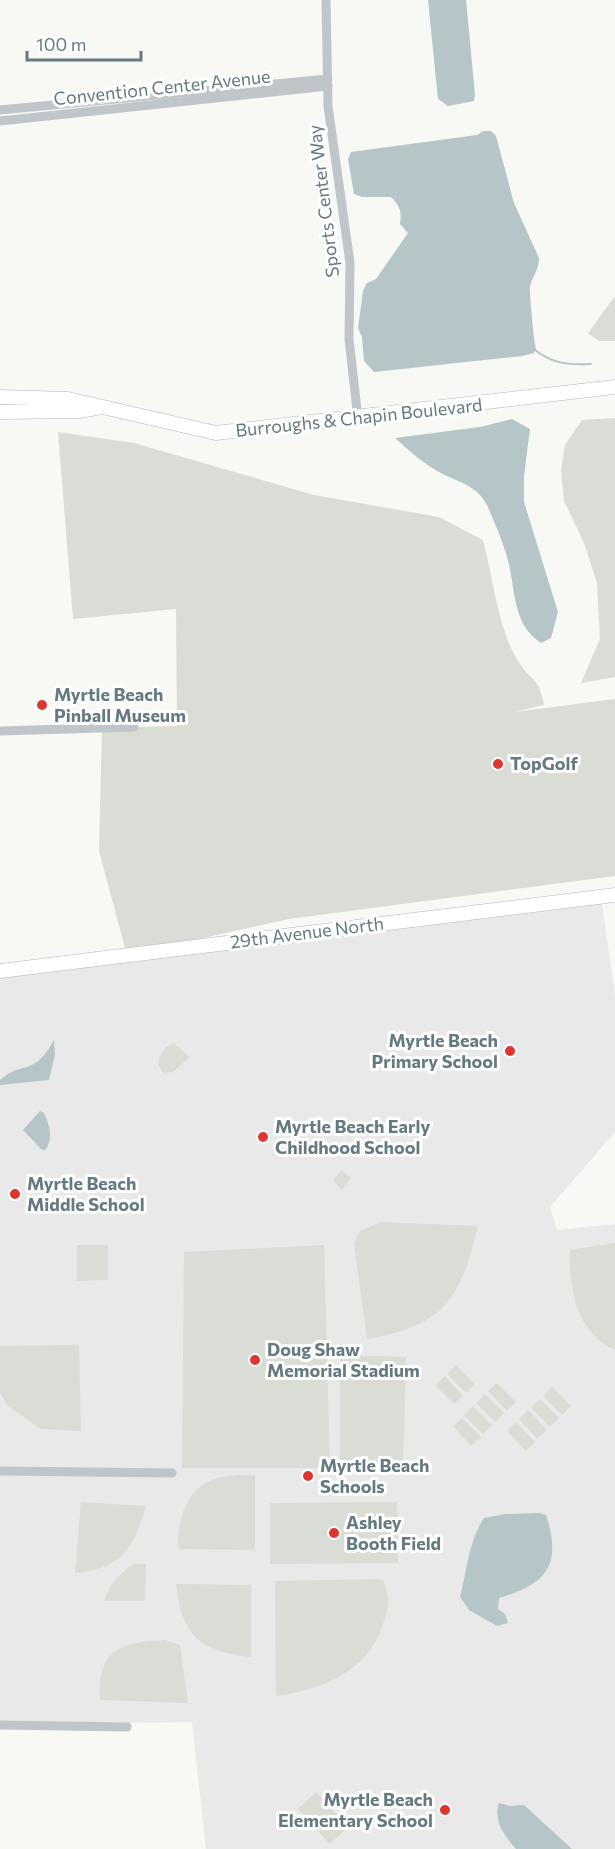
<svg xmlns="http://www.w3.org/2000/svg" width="615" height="1849" font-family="Commissioner,sans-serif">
  <rect width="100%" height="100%" fill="#f8f8f5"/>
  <polygon fill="#e9e9e9" points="601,897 615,995 615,1132 550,1207 557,1230 615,1224 615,1849 206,1849 192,1722 0,1725 0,971"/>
  <g fill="#d9ddd5">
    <polygon points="615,296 615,341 599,341 588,333"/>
    <polygon points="615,418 615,677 581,683 600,639 597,583 584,543 564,501 561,470 565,445 582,420"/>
    <path d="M58,432l76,11 180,52 125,22 44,23c10,37 15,89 35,121 14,22 20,14 26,44l-30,7 101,-13v177l-326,43 -162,36 -28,-104 3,-123 75,-2 -1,-117 -103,10z"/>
    <path d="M173,1043l17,14 -17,15 -10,1 -5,-10c3,-10 4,-15 15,-20z"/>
    <polygon points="342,1170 351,1178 342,1190 333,1180"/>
    <path d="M381,1222l97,4c-18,74 -33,99 -111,113l-13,-96 6,-12z"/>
    <path d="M615,1243v107c-39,-17 -46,-62 -45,-100z"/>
    <polygon points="77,1245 108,1245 108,1280 77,1281"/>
    <polygon points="324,1245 330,1468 182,1468 184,1252"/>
    <polygon points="79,1345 81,1431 41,1429 8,1406 0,1393 0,1346"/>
    <polygon points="340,1355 406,1357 403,1471 340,1470"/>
    <polygon points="456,1365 475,1384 466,1393 447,1374"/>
    <polygon points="445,1376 463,1396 454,1404 435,1385"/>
    <polygon points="497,1383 516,1402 507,1411 488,1391"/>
    <polygon points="552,1387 571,1406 562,1415 543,1396"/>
    <polygon points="485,1394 504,1413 495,1422 476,1403"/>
    <polygon points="540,1399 559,1418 550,1427 531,1408"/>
    <polygon points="473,1406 492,1425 483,1434 464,1415"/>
    <polygon points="528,1410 547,1430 537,1439 519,1419"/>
    <polygon points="462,1418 481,1437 471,1446 453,1426"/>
    <polygon points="516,1422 535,1442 526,1451 507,1431"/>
    <path d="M255,1475v75l-76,-1c-4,-23 6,-55 28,-67 13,-7 33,-7 48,-7z"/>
    <path d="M81,1502l65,4c-13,43 -24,62 -71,67z"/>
    <polygon points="397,1502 398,1563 270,1564 270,1503"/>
    <path d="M134,1564h12l-1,37h-41c7,-18 14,-27 30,-37z"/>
    <path d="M383,1579c2,7 5,15 5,23 1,7 -3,15 -5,22 -15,48 -62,66 -107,72l-1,-115z"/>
    <path d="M176,1584l75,1v72c-51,-5 -69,-21 -75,-73z"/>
    <path d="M165,1640l15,5 8,58 -88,-3c-3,-50 20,-58 65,-60z"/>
    <polygon points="316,1792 348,1827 330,1844 298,1809"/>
  </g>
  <g fill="#b6c5c7">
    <polygon points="428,0 466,0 475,95 474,101 448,106 438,99"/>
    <path d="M483,131h8l5,5 18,67 25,55c0,12 -6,17 -9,28 -1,3 4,57 6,63l-2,4 -12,3 -148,16 -10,-11 -2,-24 -4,-9 5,-37 4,-8 9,-4 32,-46 -8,-9c2,-12 0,-18 -9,-27h-29l-8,-3 -6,-35 3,-7 126,-17z"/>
    <path d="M512,419l18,10 -6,47v26l34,110 -7,26 -10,5c-30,-19 -25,-56 -34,-86 -4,-15 -14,-38 -20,-52 -10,-20 -30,-23 -48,-33 -16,-9 -30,-21 -44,-34l85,-11z"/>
    <path d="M54,1040l1,15 -6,25 -49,5v-5c23,-20 34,-3 54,-40z"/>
    <path d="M40,1111l4,2c5,11 10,26 1,37h-3l-19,-20z"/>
    <path d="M540,1513l6,2c16,49 2,69 -47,83l-1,11 7,5 3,9 -11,3 -28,-16 -9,-13c7,-26 8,-55 24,-79l21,-4z"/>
    <path d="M499,1803l11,3 14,-1 48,44h-56c-12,-14 -23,-28 -17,-46z"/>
  </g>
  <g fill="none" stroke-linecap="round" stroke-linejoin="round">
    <path stroke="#b6c5c7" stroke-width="2" d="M535,350c18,14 34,15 56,14"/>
    <defs>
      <g id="secondary">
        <polyline points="0,397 68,399 216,433 615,387"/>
        <polyline points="0,412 79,411 96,408"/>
        <polyline points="0,971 615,895"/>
      </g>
    </defs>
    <use href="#secondary" stroke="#afb8bb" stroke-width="15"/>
    <g stroke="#bfc5c8" stroke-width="9">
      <polyline points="326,0 328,106 350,263 349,339 358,419"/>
      <polyline points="0,110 328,79"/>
      <polyline points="0,121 328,86"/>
      <polyline points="0,731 134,727"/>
      <polyline points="0,1471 172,1473"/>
      <polyline points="0,1725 127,1727"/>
    </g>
    <use href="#secondary" stroke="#fff" stroke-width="14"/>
  </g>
  <g fill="#de352f" stroke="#fff" stroke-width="2">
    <circle cx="42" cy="705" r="6"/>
    <circle cx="498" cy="764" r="6"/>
    <circle cx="510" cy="1051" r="6"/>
    <circle cx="263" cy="1137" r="6"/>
    <circle cx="15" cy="1194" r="6"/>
    <circle cx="255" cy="1360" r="6"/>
    <circle cx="308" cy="1476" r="6"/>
    <circle cx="334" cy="1533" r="6"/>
    <circle cx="445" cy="1810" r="6"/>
  </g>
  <g text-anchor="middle" stroke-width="6" stroke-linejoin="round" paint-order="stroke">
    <g font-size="18" fill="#647980" stroke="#fff">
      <text transform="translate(162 88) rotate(-6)" y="6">Convention Center Avenue</text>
      <text transform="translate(324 201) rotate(-97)" y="6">Sports Center Way</text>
      <text transform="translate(359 418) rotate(-6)" y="6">Burroughs &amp; Chapin Boulevard</text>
      <text transform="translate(307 933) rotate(-7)" y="6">29th Avenue North</text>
    </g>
    <g font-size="18" font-weight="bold" fill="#647980" stroke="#fff" text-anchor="start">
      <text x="54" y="701">Myrtle Beach<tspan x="54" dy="21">Pinball Museum</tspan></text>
      <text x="510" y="770">TopGolf</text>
      <text x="498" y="1047" text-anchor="end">Myrtle Beach<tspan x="498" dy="21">Primary School</tspan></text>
      <text x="275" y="1133">Myrtle Beach Early<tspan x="275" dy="21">Childhood School</tspan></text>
      <text x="27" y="1190">Myrtle Beach<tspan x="27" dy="21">Middle School</tspan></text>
      <text x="267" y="1356">Doug Shaw<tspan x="267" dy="21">Memorial Stadium</tspan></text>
      <text x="320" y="1472">Myrtle Beach<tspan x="320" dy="21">Schools</tspan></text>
      <text x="346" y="1529">Ashley<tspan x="346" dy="21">Booth Field</tspan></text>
      <text x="433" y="1806" text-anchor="end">Myrtle Beach<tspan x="433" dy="21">Elementary School</tspan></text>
    </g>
  </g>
  <path d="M27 51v9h114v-9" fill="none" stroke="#647980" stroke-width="3"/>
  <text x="36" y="51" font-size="18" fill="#647980" stroke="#ffffff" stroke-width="4.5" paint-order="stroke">100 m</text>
</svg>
